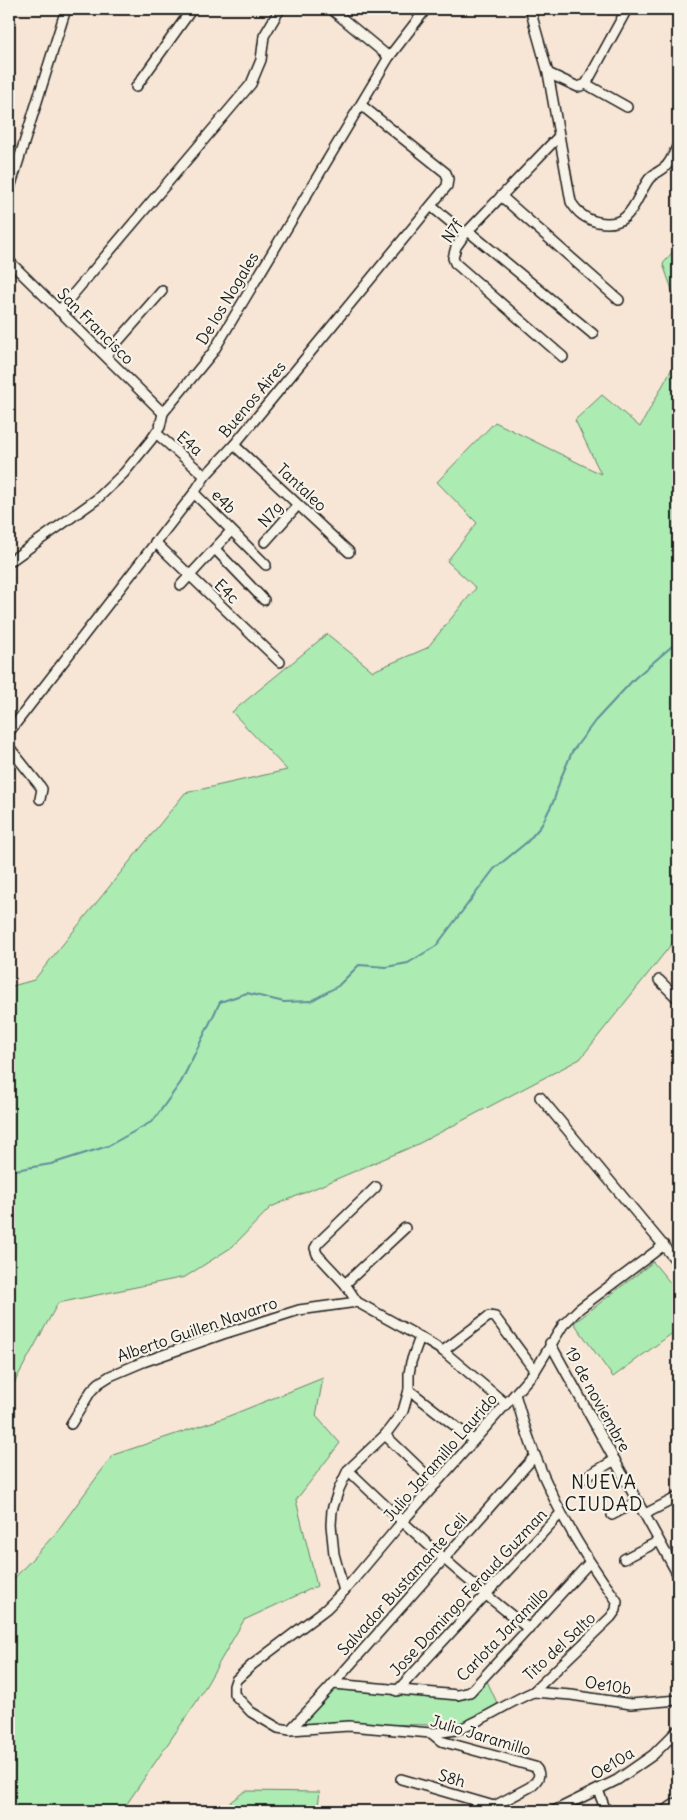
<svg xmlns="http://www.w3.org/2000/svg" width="687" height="1820" font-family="Delius,sans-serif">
  <rect width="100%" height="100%" fill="#f7e5d5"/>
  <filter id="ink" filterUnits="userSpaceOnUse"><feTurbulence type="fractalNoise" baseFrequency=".02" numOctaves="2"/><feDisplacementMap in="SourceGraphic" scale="10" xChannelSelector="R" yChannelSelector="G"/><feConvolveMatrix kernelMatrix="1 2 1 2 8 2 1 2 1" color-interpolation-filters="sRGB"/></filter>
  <g filter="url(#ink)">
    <g fill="#acebb2" stroke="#648467">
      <polygon points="678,245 678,307 663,264"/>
      <polygon points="678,345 678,936 580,1059 416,1145 271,1207 232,1247 185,1277 58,1303 9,1392 9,987 34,980 185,793 287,770 232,712 327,634 373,671 427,648 476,588 447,561 477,523 437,482 495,422 601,474 575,420 602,395 640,427 676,361"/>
      <polygon points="653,1262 678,1292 678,1329 613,1377 574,1323"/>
      <polygon points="323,1378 316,1416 340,1443 296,1500 317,1586 244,1620 197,1701 122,1811 9,1811 9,1584 55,1534 113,1455 224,1418"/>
      <polygon points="487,1681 498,1705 459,1725 301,1724 335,1688 397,1694 467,1699"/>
      <polygon points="245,1791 320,1792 317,1811 218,1811"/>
    </g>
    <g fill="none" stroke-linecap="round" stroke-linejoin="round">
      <polyline stroke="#608e9a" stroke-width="2" points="9,1171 51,1164 108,1146 153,1121 181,1082 220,1002 247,993 284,1002 311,1001 338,986 359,965 386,967 408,963 436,946 494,869 527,842 541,826 554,800 560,780 572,752 595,721 635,678 678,641"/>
      <defs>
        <g id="minor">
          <polyline points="331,9 389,57"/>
          <path d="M530,9l18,64 23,129c7,11 14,17 27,20 34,7 36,-22 51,-43 4,-5 10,-7 15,-11 7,-5 10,-16 14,-23"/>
          <polyline points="548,73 578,87 586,84 627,9"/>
          <polyline points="586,84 627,107"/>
          <polyline points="136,87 192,9"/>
          <polyline points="559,136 465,234 456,247 453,258 455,263 563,357"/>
          <polyline points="9,191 66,9"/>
          <polyline points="501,196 619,300"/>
          <polyline points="431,206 465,234"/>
          <polyline points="468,231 593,334"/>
          <polyline points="9,261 163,413"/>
          <polyline points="59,311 251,84 261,60 264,36 280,9"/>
          <polyline points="106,355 162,291"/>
          <polyline points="156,433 205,476"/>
          <polyline points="234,445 349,552"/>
          <polyline points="194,493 266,565"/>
          <polyline points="155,542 280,662"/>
          <polyline points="265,542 298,505"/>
          <polyline points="215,549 264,600"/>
          <polyline points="9,562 97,499 124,473 151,440 160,427 163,413 213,352 389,57 426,9"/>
          <polyline points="181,585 231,531"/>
          <polyline points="9,732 194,493 205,476 234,445 447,186 448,179 446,173 361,105"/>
          <polyline points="9,747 40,786 42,789 40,799"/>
          <polyline points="659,980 678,999"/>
          <polyline points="540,1097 678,1263"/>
          <polyline points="376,1187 318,1243 315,1248 317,1254 345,1284 357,1302 420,1337 443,1351 506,1404"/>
          <polyline points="345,1284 405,1228"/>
          <polyline points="550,1343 678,1575"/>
          <polyline points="443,1351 489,1316 495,1317 535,1371"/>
          <polyline points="409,1390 473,1440"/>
          <polyline points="71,1424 91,1391 99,1383 110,1376 143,1362 223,1334 299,1310 357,1302"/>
          <polyline points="385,1435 436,1484"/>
          <path d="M348,1470c58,56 117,110 181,159"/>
          <polyline points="582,1479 615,1460"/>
          <polyline points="645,1514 678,1497"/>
          <polyline points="612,1515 638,1501"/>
          <polyline points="624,1559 659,1541"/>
          <polyline points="344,1591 334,1554 331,1525 332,1510 339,1489 348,1470 385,1435 403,1411 409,1390 409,1374 411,1362 420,1337"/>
          <polyline points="333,1684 458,1695 470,1692 589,1563"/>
          <polyline points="397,1691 560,1514"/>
          <polyline points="533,1692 571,1695 631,1704 678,1700"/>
          <polyline points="290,1730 333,1684 534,1457"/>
          <path d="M431,1733c11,-1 22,-1 31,-5 25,-10 47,-26 71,-36l78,-75 5,-7 1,-9c-48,-65 -81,-129 -102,-207"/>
          <polyline points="401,1779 494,1806"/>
          <polyline points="598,1790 606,1811"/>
          <path d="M485,1811l45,-24c7,-6 13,-12 5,-20l-94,-26 -10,-8 -82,-7 -59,4 -12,-2 -27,-16 -17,-18v-8l2,-6 16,-15 74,-56 18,-18 58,-69 133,-151 28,-46 16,-16 85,-64"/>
          <polyline points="554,1811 617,1780 653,1755 678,1730"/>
          <polyline points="664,1811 678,1802"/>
        </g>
      </defs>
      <use href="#minor" stroke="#1c1c1c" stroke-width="12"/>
      <use href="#minor" stroke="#f7f3e8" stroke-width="9"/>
    </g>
  </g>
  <g text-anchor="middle" stroke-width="4.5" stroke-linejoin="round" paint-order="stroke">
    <g font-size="16" fill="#1c1c1c" stroke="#f7f3e8">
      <text transform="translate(452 231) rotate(-56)" y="6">N7f</text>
      <text transform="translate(227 298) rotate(-59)" y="6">De los Nogales</text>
      <text transform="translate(96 326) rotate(45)" y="6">San Francisco</text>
      <text transform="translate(252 399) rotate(-50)" y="6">Buenos Aires</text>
      <text transform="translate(190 443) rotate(41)" y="6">E4a</text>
      <text transform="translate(302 487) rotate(43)" y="6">Tantaleo</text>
      <text transform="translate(224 501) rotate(45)" y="6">e4b</text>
      <text transform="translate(270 514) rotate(-49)" y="6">N7g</text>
      <text transform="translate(227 591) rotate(44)" y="6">E4c</text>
      <text transform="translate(197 1329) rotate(-19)" y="6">Alberto Guillen Navarro</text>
      <text transform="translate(598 1399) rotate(61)" y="6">19 de noviembre</text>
      <text transform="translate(440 1457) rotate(-49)" y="6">Julio Jaramillo Laurido</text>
      <text transform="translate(402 1584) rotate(-48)" y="6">Salvador Bustamante Celi</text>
      <text transform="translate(468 1592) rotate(-47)" y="6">Jose Domingo Feraud Guzman</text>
      <text transform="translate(502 1634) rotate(-46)" y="6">Carlota Jaramillo</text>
      <text transform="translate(559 1646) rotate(-43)" y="6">Tito del Salto</text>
      <text transform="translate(608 1685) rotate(9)" y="6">Oe10b</text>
      <text transform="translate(481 1735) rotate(17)" y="6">Julio Jaramillo</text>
      <text transform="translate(612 1763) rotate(-31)" y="6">Oe10a</text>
      <text transform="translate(452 1778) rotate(16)" y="6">S8h</text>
    </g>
    <g font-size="19" letter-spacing="1" fill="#1c1c1c" stroke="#f7f3e8">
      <text x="604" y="1489">NUEVA<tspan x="604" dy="22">CIUDAD</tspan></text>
    </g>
  </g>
  <rect width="687" height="1820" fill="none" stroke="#f7f3e8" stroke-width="30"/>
  <rect x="15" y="15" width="657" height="1790" fill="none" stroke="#1c1c1c" stroke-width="2" filter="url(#ink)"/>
</svg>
